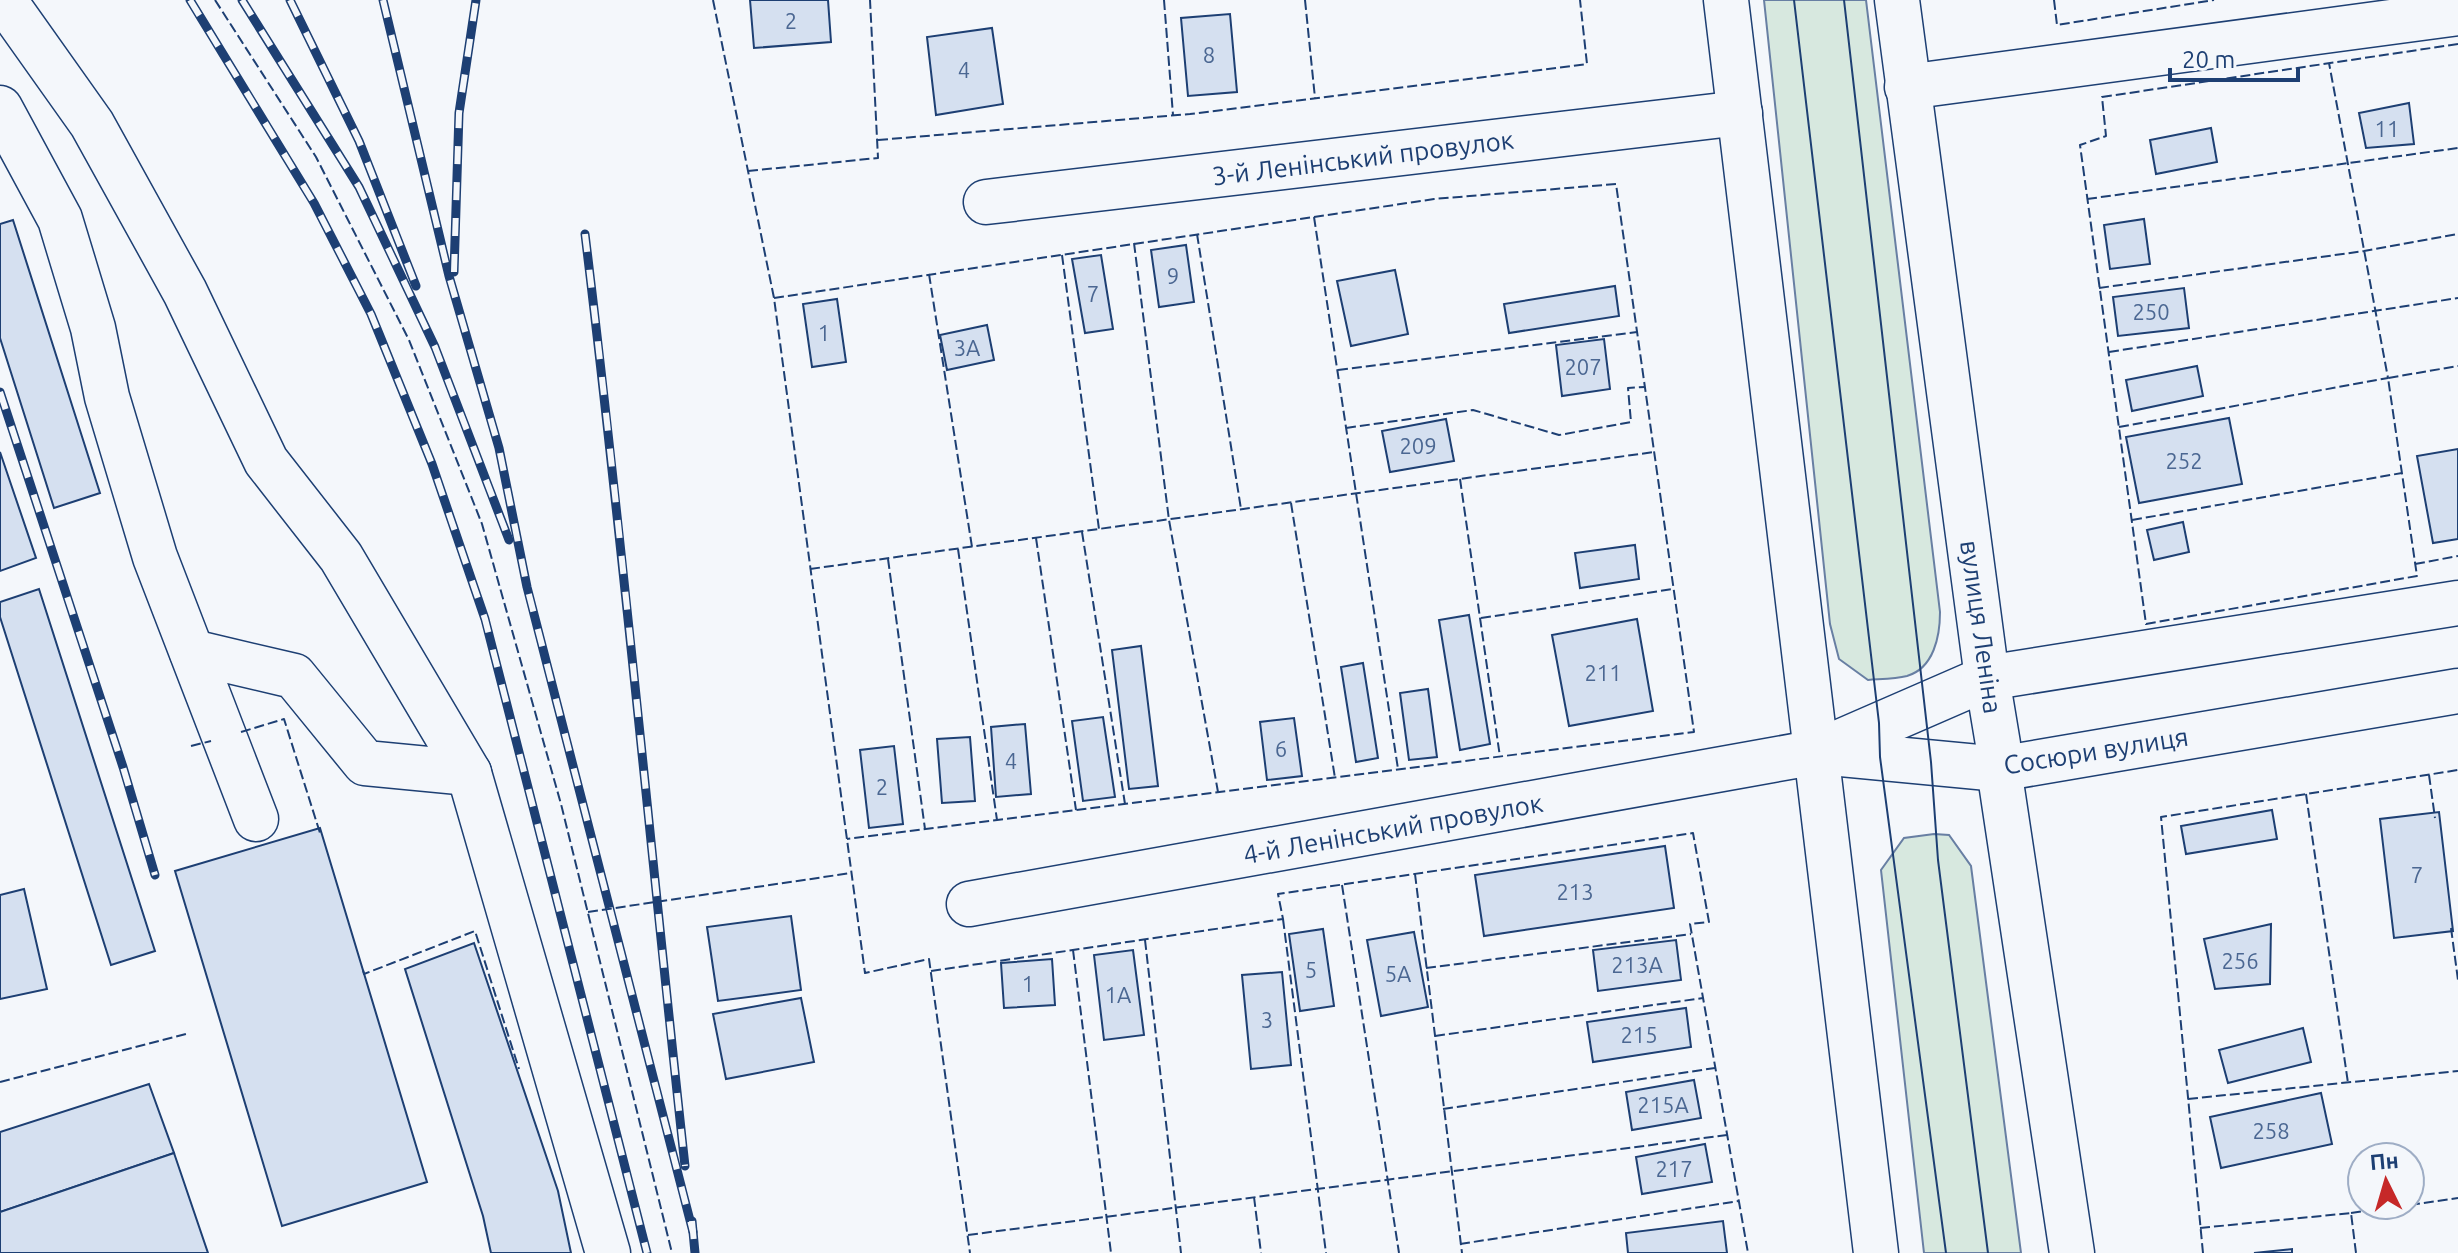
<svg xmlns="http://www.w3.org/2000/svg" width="2458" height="1253" font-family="Ubuntu,sans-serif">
  <rect width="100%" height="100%" fill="#f4f7fb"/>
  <g fill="#d7e8df" stroke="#687fa3" stroke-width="2">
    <path d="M1764,0h102l74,612c0,24 -6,56 -33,64 -12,3 -26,3 -39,4l-29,-21 -9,-35z"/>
    <polygon points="1934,834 1949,835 1971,866 2021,1253 1924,1253 1881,870 1904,838"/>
  </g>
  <g fill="#d5e0f0" stroke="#1d3f73" stroke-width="2">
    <polygon points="750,0 828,0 831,42 754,48"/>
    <polygon points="1230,14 1237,92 1188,96 1181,18"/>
    <polygon points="992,28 1003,104 936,115 927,37"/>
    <polygon points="2409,103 2414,144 2366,148 2359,113"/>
    <polygon points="2211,128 2217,162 2156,174 2150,140"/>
    <polygon points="2144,219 2150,264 2110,269 2104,225"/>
    <polygon points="13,220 100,493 54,508 0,338 0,224"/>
    <polygon points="1186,245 1194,302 1159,307 1151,250"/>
    <polygon points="1101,255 1113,329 1085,333 1072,259"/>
    <polygon points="1395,270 1408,334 1351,346 1337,281"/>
    <polygon points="1615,286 1619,316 1509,333 1504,304"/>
    <polygon points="2184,288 2189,328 2118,336 2113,297"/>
    <polygon points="837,299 846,362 812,367 803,304"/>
    <polygon points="987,325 994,360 947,370 940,335"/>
    <polygon points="1604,339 1610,389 1562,396 1556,345"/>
    <polygon points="2197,366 2203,396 2132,411 2126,380"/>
    <polygon points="2229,418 2242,484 2139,503 2126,437"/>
    <polygon points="1446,419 1454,461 1390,472 1382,431"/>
    <polygon points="2458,449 2458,539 2433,543 2417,456"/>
    <polygon points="0,452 36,558 0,571"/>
    <polygon points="2183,522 2189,552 2154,560 2147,530"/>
    <polygon points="1635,545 1639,579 1580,588 1575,553"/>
    <polygon points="39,589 155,951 111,965 0,617 0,602"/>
    <polygon points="1469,615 1490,744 1460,750 1439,620"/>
    <polygon points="1637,619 1653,711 1569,726 1552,635"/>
    <polygon points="1141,646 1158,786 1129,789 1112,650"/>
    <polygon points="1363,663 1378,758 1356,762 1341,667"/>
    <polygon points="1428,689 1437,757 1409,760 1400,693"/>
    <polygon points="1103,717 1115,797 1083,801 1072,721"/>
    <polygon points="1294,718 1302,776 1267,780 1260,722"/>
    <polygon points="1025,724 1031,794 996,797 991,727"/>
    <polygon points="970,737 975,801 942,803 937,739"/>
    <polygon points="894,746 903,824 869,828 860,750"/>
    <polygon points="2272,810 2277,839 2186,854 2181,826"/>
    <polygon points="2439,812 2453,931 2394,938 2380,819"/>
    <polygon points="320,828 427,1182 282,1226 175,871"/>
    <polygon points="1665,846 1674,908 1484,936 1475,875"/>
    <polygon points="24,889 47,989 0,999 0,895"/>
    <polygon points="791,916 801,990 718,1001 707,927"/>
    <polygon points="2271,924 2270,984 2215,989 2204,939"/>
    <polygon points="1323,929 1334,1006 1300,1011 1289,934"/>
    <polygon points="1414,932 1428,1007 1381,1016 1367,940"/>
    <polygon points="1676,940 1681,980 1598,991 1593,950"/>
    <polygon points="474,943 558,1191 571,1253 491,1253 483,1216 405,969"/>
    <polygon points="1133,950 1144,1035 1104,1040 1094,955"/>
    <polygon points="1052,959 1055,1005 1004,1008 1001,963"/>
    <polygon points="1282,972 1291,1065 1251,1069 1242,975"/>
    <polygon points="801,998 814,1062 726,1079 713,1014"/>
    <polygon points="1686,1008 1691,1047 1593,1062 1587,1022"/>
    <polygon points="2303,1028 2311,1062 2228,1083 2219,1050"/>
    <polygon points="1694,1080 1701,1118 1632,1130 1626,1092"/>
    <polygon points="149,1084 174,1153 0,1212 0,1132"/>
    <polygon points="2321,1093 2332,1144 2221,1168 2210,1117"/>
    <polygon points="1705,1144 1712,1182 1642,1194 1636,1157"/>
    <polygon points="174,1153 208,1253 0,1253 0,1212"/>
    <polygon points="1723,1221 1727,1253 1628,1253 1626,1233"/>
    <polygon points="2292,1249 2292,1253 2254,1253"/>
  </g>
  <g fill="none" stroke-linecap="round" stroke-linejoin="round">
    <defs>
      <g id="minor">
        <polyline points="4,0 92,124 185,292 266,461 341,557 469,773 608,1253"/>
        <polyline points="1907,87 2458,13"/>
        <polyline points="0,108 60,219 93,328 107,397 155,557 256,819"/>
        <polyline points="986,202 1740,113"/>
        <polyline points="192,652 294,676 365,763 469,773"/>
        <polyline points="1820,752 1999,769 2458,691"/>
        <polyline points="969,904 1817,752 1987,678 2458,603"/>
      </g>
      <g id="major">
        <polyline points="1726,0 1876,1253"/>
        <polyline points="1897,0 1987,678 1998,744 1999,769 2072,1253"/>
      </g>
    </defs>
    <use href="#minor" stroke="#1d3f73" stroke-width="47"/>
    <use href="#major" stroke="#1d3f73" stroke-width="47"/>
    <use href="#minor" stroke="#f4f7fb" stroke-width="44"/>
    <use href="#major" stroke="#f4f7fb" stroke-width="44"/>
    <g stroke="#1d3f73" stroke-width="2">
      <polyline points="1794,0 1879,723 1880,757 1946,1253"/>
      <polyline points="1844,0 1931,762 1938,860 1988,1253"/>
    </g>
    <defs>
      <g id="rail">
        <polyline points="190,0 314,203 371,314 432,464 485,619 647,1253"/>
        <polyline points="242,0 359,187 435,347 509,540"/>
        <polyline points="290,0 359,141 416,286"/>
        <polyline points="383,0 449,276 499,448 527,587 693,1232"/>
        <path d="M585,234c38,310 66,621 100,932"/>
        <polyline points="454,272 459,113 476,0"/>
        <polyline points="0,392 123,767 155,875"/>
        <polyline points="692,1221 695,1253"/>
      </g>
    </defs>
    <use href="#rail" stroke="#1d3f73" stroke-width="9"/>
    <use href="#rail" stroke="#f4f7fb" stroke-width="6" stroke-dasharray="18" stroke-linecap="butt"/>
    <g stroke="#1d3f73" stroke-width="2" stroke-dasharray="10 4" stroke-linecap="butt">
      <polyline points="215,0 316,157 409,340 482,524 561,804 672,1253"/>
      <polyline points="713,0 774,298 865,973 929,959 970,1253"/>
      <polyline points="1164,0 1173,115"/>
      <polyline points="1305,0 1315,98"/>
      <polyline points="2054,0 2057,25 2214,0"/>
      <polyline points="2458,44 2102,97 2106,136 2080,145 2146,624 2417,576 2388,378 2458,366"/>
      <polyline points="878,140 1190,114 1587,64 1580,0"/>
      <polyline points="748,171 878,158 870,0"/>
      <polyline points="2087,199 2458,148"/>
      <polyline points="1314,217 1398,769"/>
      <polyline points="1197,234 1241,509"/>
      <polyline points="1134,243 1169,520 1218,792"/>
      <polyline points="1062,255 1099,529"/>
      <polyline points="929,274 972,547"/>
      <polyline points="2099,288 2364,251 2458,234"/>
      <polyline points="774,298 1434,199 1616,184 1694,732 847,839"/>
      <polyline points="2109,352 2458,298"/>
      <polyline points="1338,370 1637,332"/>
      <polyline points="2119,427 2388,378 2329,63"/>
      <polyline points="1346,428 1473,410 1559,435 1631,422 1628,388 1645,387"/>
      <polyline points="1460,479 1500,757"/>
      <polyline points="1291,503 1335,778"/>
      <polyline points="2132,520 2402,473"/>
      <polyline points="1082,532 1125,804"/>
      <polyline points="1036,538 1076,810"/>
      <polyline points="958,549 997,820"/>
      <polyline points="888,559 925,829"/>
      <polyline points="2415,564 2458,556"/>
      <polyline points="810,569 1654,452"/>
      <polyline points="1481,618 1673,589"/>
      <polyline points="241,732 284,719 320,833"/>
      <polyline points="191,746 211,741"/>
      <polyline points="2429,775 2435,818"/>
      <polyline points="2306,794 2348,1083"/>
      <polyline points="1415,874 1462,1253"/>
      <polyline points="1342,885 1399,1253"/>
      <polyline points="588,912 851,873"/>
      <polyline points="1283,919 1326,1253"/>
      <polyline points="2451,928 2458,980"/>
      <polyline points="1145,940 1181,1253"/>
      <polyline points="1073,950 1111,1253"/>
      <polyline points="1426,968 1691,934"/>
      <polyline points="363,970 364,974 475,931 519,1069"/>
      <polyline points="931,971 1283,919 1278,894 1693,833 1709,922 1690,924 1748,1253"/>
      <polyline points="1435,1036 1703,998"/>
      <polyline points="0,1082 186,1034"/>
      <polyline points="2188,1099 2458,1071"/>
      <polyline points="1443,1109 1715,1068"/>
      <polyline points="1254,1197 1261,1253"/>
      <polyline points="2410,1205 2458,1198"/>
      <polyline points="2351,1213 2407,1205"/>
      <polyline points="2200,1228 2351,1213 2356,1253"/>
      <polyline points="968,1235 1727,1135"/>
      <polyline points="1460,1244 1739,1201"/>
      <polyline points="2203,1253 2161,817 2458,770"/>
    </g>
  </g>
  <g text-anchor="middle" stroke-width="6" stroke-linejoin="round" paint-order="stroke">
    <g font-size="22" fill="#4b6792">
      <text x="791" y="29">2</text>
      <text x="1209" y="63">8</text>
      <text x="964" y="78">4</text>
      <text x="2387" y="137">11</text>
      <text x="1173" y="284">9</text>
      <text x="1093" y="302">7</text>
      <text x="2151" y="320">250</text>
      <text x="824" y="341">1</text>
      <text x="967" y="356">3А</text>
      <text x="1583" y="375">207</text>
      <text x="1418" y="454">209</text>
      <text x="2184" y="469">252</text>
      <text x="1603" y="681">211</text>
      <text x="1281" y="757">6</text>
      <text x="1011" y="769">4</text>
      <text x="882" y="795">2</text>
      <text x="2417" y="883">7</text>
      <text x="1575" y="900">213</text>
      <text x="2240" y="969">256</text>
      <text x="1637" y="973">213А</text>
      <text x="1311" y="978">5</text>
      <text x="1398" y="982">5А</text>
      <text x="1028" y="992">1</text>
      <text x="1118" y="1003">1А</text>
      <text x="1267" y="1028">3</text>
      <text x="1639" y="1043">215</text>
      <text x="1663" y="1113">215А</text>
      <text x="2271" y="1139">258</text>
      <text x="1674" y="1177">217</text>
    </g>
    <g font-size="26" fill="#1d3f73" stroke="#f4f7fb">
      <text transform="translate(1363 158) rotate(-7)" y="9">3-й Ленінський провулок</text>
      <text transform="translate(1981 627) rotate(82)" y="9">вулиця Леніна</text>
      <text transform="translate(2096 751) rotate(-9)" y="9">Сосюри вулиця</text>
      <text transform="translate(1393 829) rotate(-10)" y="9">4-й Ленінський провулок</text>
    </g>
  </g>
  <g transform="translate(2386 1181) rotate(355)"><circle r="38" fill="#f4f7fb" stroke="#9eadc5" stroke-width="2"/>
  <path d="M0-6L14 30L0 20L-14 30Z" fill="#c62828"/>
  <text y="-12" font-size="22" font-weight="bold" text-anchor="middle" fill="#1d3f73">Пн</text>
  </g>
  <path d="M2170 68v12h128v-12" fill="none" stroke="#1d3f73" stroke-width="4"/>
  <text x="2182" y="68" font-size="24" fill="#1d3f73" stroke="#f4f7fb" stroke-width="6" paint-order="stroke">20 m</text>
</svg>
